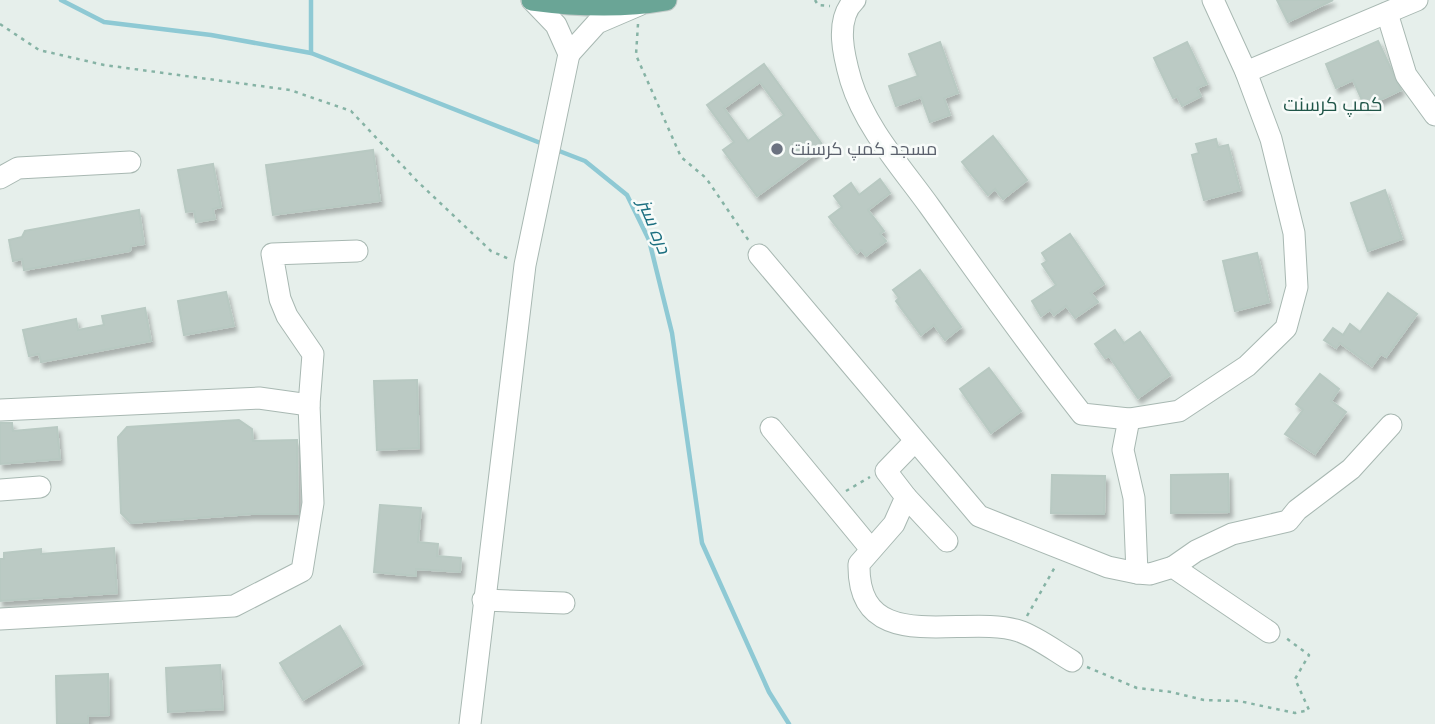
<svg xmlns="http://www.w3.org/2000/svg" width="1435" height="724" font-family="'Nunito Sans',Cairo,sans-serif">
  <defs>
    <filter id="shadow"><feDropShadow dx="3" dy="5" stdDeviation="2" flood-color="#0004"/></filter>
  </defs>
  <rect width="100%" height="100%" fill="#e6efeb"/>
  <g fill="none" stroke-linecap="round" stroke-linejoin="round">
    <g stroke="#8ec9d4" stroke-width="4.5">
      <polyline points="61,0 104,22 211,35 311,53 543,144"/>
      <polyline points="311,0 311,53"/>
      <polyline points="554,149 585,161 627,195 649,240 672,333 702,543 769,692 789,724"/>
    </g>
  </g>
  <g fill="#bbcac4" stroke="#b8c9c2" stroke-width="2" fill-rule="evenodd" filter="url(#shadow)">
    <polygon points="1277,0 1333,0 1288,22"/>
    <polygon points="1378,41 1401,90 1365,107 1353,80 1336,88 1326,64"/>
    <polygon points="940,42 958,93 944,98 950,115 930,122 921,97 896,106 889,86 918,76 909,54"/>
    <polygon points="1187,42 1207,84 1197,88 1201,96 1182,106 1177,96 1173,98 1154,58"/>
    <path d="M764,64l60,83 -67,49 -34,-46 11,-8 -27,-37zM760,82l24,33 -36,26 -24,-33z"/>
    <polygon points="993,136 1027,180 1003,199 995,189 988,195 962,162"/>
    <polygon points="1216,139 1218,147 1228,145 1240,190 1204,200 1192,155 1199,153 1196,144"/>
    <polygon points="373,150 380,201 273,215 266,165"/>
    <polygon points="213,164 221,207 213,209 215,219 196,222 194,211 186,212 178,170"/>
    <polygon points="880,179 890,193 868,210 884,231 880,234 886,241 866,256 861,250 857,253 829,217 842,207 834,196 851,183 859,195"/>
    <polygon points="1385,190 1402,239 1368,251 1351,203"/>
    <polygon points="139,210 144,244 131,246 130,251 24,270 22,259 13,261 9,240 22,237 25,231"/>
    <polygon points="1070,234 1104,284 1091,293 1098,302 1075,318 1066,306 1054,315 1050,310 1041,316 1032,301 1056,285 1042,264 1047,261 1042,253"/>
    <polygon points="1257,253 1269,302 1235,311 1223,261"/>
    <polygon points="920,270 961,327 945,340 934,325 921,335 896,301 899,298 893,290"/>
    <polygon points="226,292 234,326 184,335 178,301"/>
    <polygon points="1388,293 1417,314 1386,357 1381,354 1372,366 1340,343 1336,348 1324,340 1333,328 1343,335 1350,324 1360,332"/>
    <polygon points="145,308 151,341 41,362 39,354 29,356 23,330 76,319 78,330 104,325 102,316"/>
    <polygon points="1115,330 1124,343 1140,332 1170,375 1138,398 1109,356 1105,358 1095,344"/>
    <polygon points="989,368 1021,411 991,433 960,389"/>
    <polygon points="1320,374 1339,389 1331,401 1346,412 1315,454 1285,434 1303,410 1296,404"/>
    <polygon points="417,380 419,448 377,450 374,381"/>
    <polygon points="239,420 252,429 253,441 297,440 298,514 251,514 131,523 121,513 118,437 127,427"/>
    <polygon points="0,423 12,423 13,431 57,427 60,459 0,464"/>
    <polygon points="1228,474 1229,512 1171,513 1171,475"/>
    <polygon points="1052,475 1105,476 1104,514 1051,513"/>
    <polygon points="380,505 421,508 418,542 438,544 437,556 461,558 460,572 416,569 416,576 374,572"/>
    <polygon points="114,548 117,593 0,601 0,559 4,559 4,553 41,549 41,554"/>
    <polygon points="340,626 362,664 303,700 280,663"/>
    <polygon points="220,665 223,709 168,712 166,668"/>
    <polygon points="108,674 109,715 88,716 88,724 57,724 56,676"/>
  </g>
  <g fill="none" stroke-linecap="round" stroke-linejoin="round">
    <defs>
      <g id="minor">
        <polyline points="532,0 556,25 569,54 597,23 639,5"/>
        <path d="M855,0c-21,19 -11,57 -4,81 14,46 51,87 79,126 50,70 99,140 152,207l47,5 50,-8 68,-45 39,-38 11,-41 -3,-54 -23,-94 -25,-67 -33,-72"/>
        <polyline points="1387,13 1406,75 1435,115"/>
        <polyline points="1246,72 1417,0"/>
        <polyline points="0,178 18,168 130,162"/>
        <polyline points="759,255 979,516 1108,567 1137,573 1134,498 1123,450 1129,419"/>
        <polyline points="0,410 259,398 309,405"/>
        <polyline points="771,428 870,548"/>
        <path d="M915,441l-29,30 20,26 -12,27 -35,40c-2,95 105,49 160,67 18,6 36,20 53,30"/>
        <polyline points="0,490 40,487"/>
        <polyline points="906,497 947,541"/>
        <polyline points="1173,567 1196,551 1232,534 1288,521 1297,510 1351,469 1391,425"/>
        <polyline points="1137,573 1150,574 1173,567 1269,632"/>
        <polyline points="483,600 564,603"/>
        <polyline points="0,619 234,606 302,571 313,503 309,405 313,354 287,316 280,299 272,254 357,251"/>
        <polyline points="470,724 525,265 569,54"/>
      </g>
      <path id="major" d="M532,0c45,6 89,8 134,0"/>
    </defs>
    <use href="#minor" stroke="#a8b8b2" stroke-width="23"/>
    <use href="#major" stroke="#c2cac8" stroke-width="23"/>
    <g stroke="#86b3a5" stroke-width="2.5" stroke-dasharray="3.5 5" stroke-linecap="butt">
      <polyline points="815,0 818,5 830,6"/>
      <polyline points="0,24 39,50 104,65 290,90 351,111 417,181 491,251 509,259"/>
      <polyline points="638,24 636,55 681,157 706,178 749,241"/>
      <polyline points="846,491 870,477"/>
      <polyline points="1027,616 1055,567"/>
      <polyline points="1087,667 1137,688 1171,692 1204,700 1239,701 1295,713 1309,710 1295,679 1309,655 1286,638"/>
    </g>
    <use href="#minor" stroke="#fff" stroke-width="21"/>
    <use href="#major" stroke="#6aa596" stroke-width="21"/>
  </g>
  <circle fill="#6b7280" stroke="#f7fbf9" stroke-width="2.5" cx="777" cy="149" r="7"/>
  <g text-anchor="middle" stroke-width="5" stroke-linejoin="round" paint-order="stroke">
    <g font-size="18" fill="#5b616d" stroke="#f7fbf9" text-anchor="start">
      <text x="791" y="155">مسجد کمپ کرسنت</text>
    </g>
    <g font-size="19" fill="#1f5548" stroke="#f7fbf9">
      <text x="1333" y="111">کمپ کرسنت</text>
    </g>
    <g font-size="19" font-style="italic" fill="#1c6f80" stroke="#f7fbf9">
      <text transform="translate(655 226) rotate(68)" y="7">دره سبز</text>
    </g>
  </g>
</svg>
